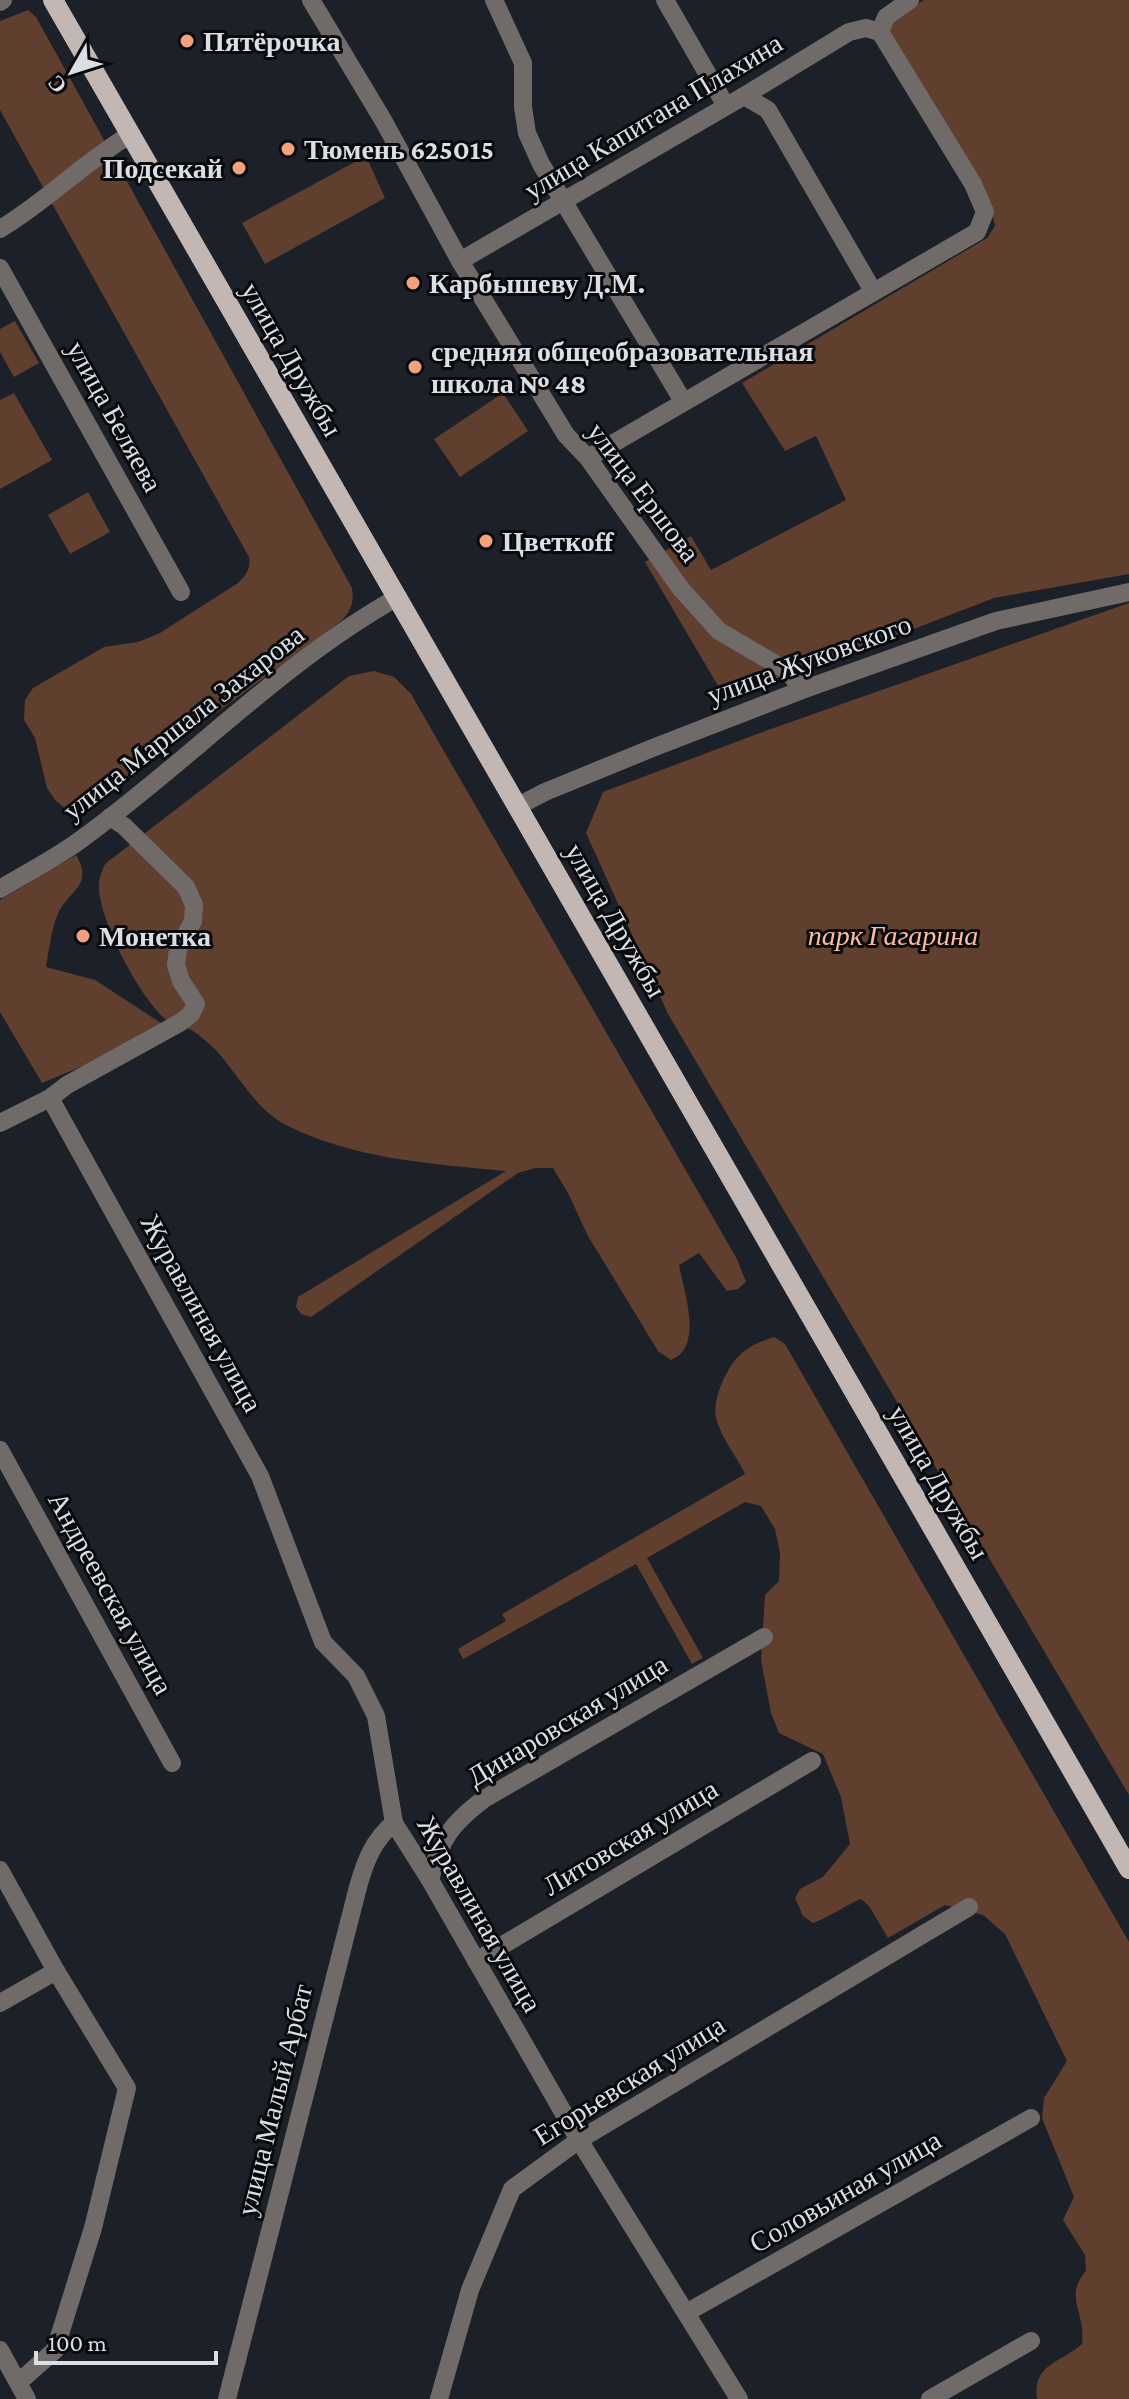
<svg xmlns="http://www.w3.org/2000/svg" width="1129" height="2399" font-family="'Crimson Pro',serif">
  <rect width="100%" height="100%" fill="#1c2028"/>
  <g fill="#613f2f">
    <polygon points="924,0 1129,0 1129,574 994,598 727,701 645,562 691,536 711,570 846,500 816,436 785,451 742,383 987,238 995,226 992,213 884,31 888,21"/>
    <path d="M28,10l8,7 316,571c2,14 0,22 -11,33l-260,192 -13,-2 -13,-11 -8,-12 -12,-50 -11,-18 1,-20 8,-12 71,-41 34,-5 22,-9 78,-50c8,-8 13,-14 11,-26l-249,-447v-89z"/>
    <polygon points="366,156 385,198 265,264 242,223"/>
    <polygon points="15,321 39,363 14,377 0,352 0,329"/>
    <polygon points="14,393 52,460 0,489 0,400"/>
    <polygon points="503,393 528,431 460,477 434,439"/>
    <polygon points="88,492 110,532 70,554 48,515"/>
    <polygon points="1129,603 1129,1795 668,1014 586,833 603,792 768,730"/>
    <path d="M374,671l20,6 17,17 326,565 9,23 -8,7 -11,2 -28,-38 -20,12c5,27 25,82 -8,95l-13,-9 -70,-115 -20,-43 -15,-25h-18l-17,5 -207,144 -10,-3 -5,-7 2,-10 208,-126c-74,-7 -153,-12 -220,-46 -30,-15 -49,-52 -71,-76 -7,-6 -16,-15 -24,-19 -5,-3 -12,-2 -18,-5 -29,-17 -78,-110 -74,-144 1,-5 4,-12 6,-17l244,-188z"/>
    <path d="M76,855c19,32 -9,35 -19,61 -6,16 -8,34 -11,51l49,13 66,43 -71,40 -48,20 -42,-71v-112z"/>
    <path d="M774,1337l11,7 344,598v457h-92c-5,-36 26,-37 45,-55 4,-33 -19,-47 4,-73l-1,-16 -22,-35 11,-23 -32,-79 2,-20 23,-37 -62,-127 -22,-19 -38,-10 -57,33 -19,-32 -8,-7c-17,7 -31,18 -48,24l-10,-7 -8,-18 5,-9 23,-12 27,-33 -9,-47 -18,-43 -44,-21 -8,-20 -10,-53 4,-65 14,-14 1,-28 -5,-24 -14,-23 -16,-4 -98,56 56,100 -11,6 -56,-100 -173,95 -5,-10 48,-28 -4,-7 243,-140c-9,-19 -24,-36 -29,-56 -4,-18 11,-52 24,-63 9,-9 22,-14 34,-18z"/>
  </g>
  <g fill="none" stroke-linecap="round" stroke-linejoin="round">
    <g stroke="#706b69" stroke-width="18">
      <polyline points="311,0 383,120 460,261 566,435 588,458 681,589 719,631 789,672 802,690"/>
      <polyline points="494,0 523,63 523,107 527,133 541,164 683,401"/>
      <polyline points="665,0 726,106"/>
      <polyline points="0,2 3,0"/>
      <polyline points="744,96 768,110 873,291"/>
      <path d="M0,229c47,-28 84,-67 131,-95"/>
      <polyline points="460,261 744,96 849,32 866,28 880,32 886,17 910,0"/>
      <polyline points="0,268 181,592"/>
      <polyline points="588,458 977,232 985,212 973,184 880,32"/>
      <polyline points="518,806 545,792 650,749 802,690 996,621 1129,592"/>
      <path d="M0,889c28,-17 58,-32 83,-51 107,-78 199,-176 315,-241"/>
      <polyline points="50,1098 260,1476 323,1642 356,1676 376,1716 394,1823 430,1880 579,2140 739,2399"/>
      <polyline points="0,1123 50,1098 67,1085 181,1022 191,1014 196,1004 181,981 176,965 178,949 193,921 194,905 186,887 124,826 110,817"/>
      <polyline points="0,1450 172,1763"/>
      <polyline points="0,1870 56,1971 127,2088 93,2228 55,2350 19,2382"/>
      <path d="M430,1880c10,-41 21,-56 54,-81l280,-162"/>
      <polyline points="476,1961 812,1761"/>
      <polyline points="0,2003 56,1971"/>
      <polyline points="686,2313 1031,2118"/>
      <polyline points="0,2350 27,2399"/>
      <path d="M227,2399l131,-512c7,-25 15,-47 36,-64"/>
      <polyline points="439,2399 470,2290 512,2189 579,2140 969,1907"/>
      <polyline points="930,2399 1031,2341"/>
    </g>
    <polyline stroke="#c2b7b2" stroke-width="20" points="53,0 1129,1869"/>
  </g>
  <g fill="#f1a17c" stroke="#080a0d" stroke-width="3">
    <circle cx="187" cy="41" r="8"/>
    <circle cx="288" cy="149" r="8"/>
    <circle cx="239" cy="168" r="8"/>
    <circle cx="413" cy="283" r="8"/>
    <circle cx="415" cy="367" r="8"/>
    <circle cx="486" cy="541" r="8"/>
    <circle cx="83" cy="936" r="8"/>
  </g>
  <g text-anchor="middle" stroke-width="6" stroke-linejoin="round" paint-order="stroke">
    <g font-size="28" font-weight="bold" fill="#dbdfe4" stroke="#080a0d" text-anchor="start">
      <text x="203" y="51">Пятёрочка</text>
      <text x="304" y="159">Тюмень 625015</text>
      <text x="223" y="178" text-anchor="end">Подсекай</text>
      <text x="429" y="293">Карбышеву Д.М.</text>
      <text x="431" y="361">средняя общеобразовательная<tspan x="431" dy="32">школа № 48</tspan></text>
      <text x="502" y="551">Цветкоff</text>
      <text x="99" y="946">Монетка</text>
    </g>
    <g font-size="28" fill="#dbdfe4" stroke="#080a0d">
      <text transform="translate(653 116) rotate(-31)" y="10">улица Капитана Плахина</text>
      <text transform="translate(292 359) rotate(60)" y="10">улица Дружбы</text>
      <text transform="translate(115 416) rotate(61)" y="10">улица Беляева</text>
      <text transform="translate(644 492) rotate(53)" y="10">улица Ершова</text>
      <text transform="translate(809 659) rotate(-20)" y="10">улица Жуковского</text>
      <text transform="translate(183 722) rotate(-38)" y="10">улица Маршала Захарова</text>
      <text transform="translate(616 920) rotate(60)" y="10">улица Дружбы</text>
      <text transform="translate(202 1313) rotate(61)" y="10">Журавлиная улица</text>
      <text transform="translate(939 1482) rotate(60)" y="10">улица Дружбы</text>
      <text transform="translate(111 1593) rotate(61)" y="10">Андреевская улица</text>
      <text transform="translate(567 1720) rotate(-31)" y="10">Динаровская улица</text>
      <text transform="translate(630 1837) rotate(-31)" y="10">Литовская улица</text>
      <text transform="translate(480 1914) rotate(60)" y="10">Журавлиная улица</text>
      <text transform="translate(629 2080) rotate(-32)" y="10">Егорьевская улица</text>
      <text transform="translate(274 2100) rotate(-76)" y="10">улица Малый Арбат</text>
      <text transform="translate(845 2191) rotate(-30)" y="10">Соловьиная улица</text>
    </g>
    <g font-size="28" font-style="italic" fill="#fdbb9c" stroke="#080a0d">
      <text x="893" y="945">парк Гагарина</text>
    </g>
  </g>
  <g transform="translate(72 72) rotate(231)" stroke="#080a0d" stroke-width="6" paint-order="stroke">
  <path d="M0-6L14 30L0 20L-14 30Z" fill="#dbdfe4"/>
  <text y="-12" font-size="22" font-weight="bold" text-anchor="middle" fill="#dbdfe4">С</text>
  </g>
  <path d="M36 2351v12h180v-12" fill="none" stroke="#dbdfe4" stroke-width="4"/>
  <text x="48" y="2351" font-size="24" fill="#dbdfe4" stroke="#080a0d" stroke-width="6" paint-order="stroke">100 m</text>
</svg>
